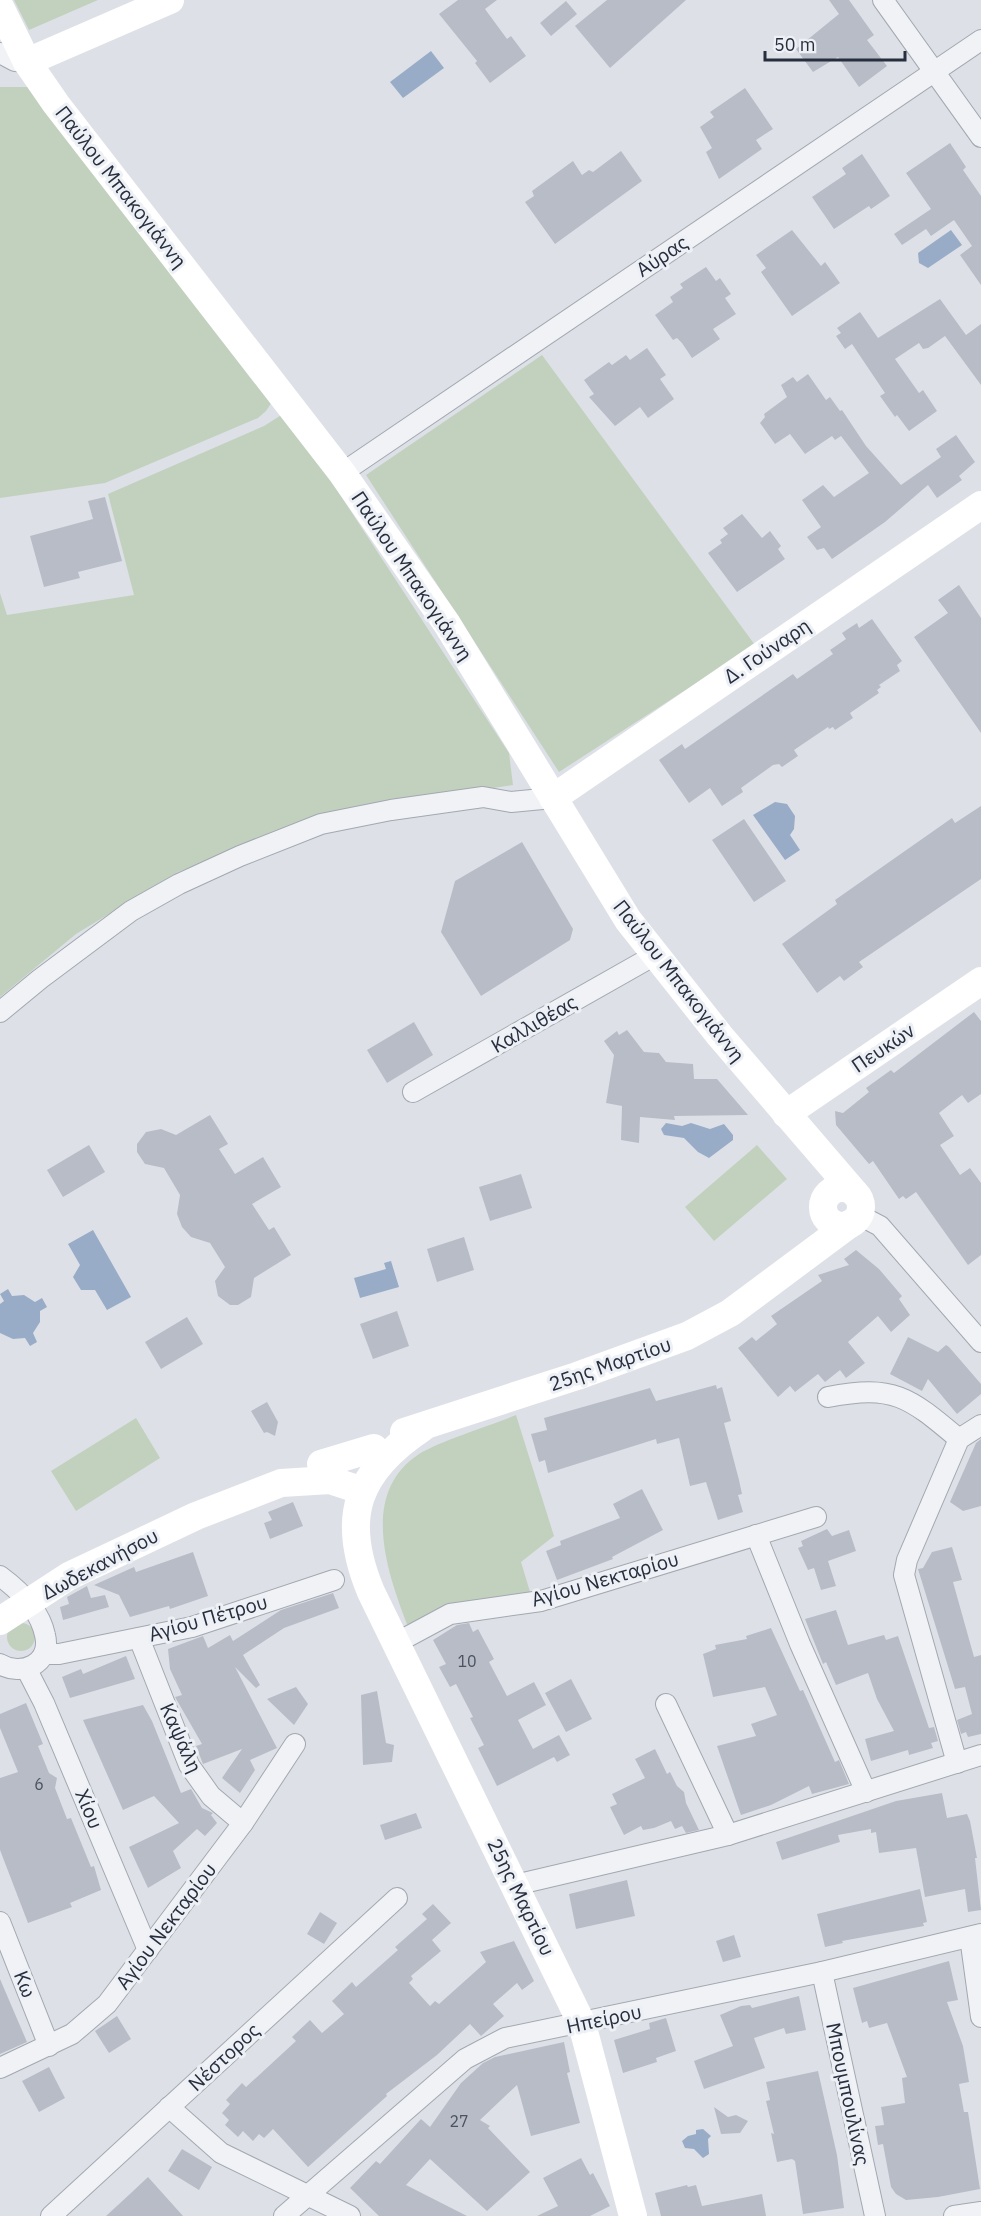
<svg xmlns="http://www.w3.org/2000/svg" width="981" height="2216" font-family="'IBM Plex Sans',sans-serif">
  <rect width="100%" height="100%" fill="#dde1e7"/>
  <g fill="#c2d1be">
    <polygon points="14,0 98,0 29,30"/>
    <polygon points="0,87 28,87 274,399 266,411 258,418 105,483 0,498"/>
    <polygon points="542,355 755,645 559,772 366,475"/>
    <polygon points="286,412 509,753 513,785 405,801 295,826 178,872 76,934 0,997 0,593 7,615 134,595 108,494 264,426"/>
    <polygon points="757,1145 787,1179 714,1241 685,1207"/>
    <path d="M516,1415l38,121 -33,26 10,33 -122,34c-21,-54 -51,-135 10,-175 23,-14 71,-28 97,-39z"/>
    <polygon points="136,1418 160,1458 76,1511 51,1471"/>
    <circle cx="21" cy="1637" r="14"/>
  </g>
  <g fill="#98acc8">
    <polygon points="431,51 444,68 403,98 390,82"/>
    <polygon points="951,230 962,245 928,268 919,263 918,253"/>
    <polygon points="775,802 787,804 795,816 794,829 790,835 800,850 785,860 753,815"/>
    <polygon points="666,1123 682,1126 691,1123 710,1129 724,1124 733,1135 733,1140 709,1158 698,1152 684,1138 664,1135 661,1129"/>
    <polygon points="93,1230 131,1297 107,1310 95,1290 81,1290 73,1277 80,1265 68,1244"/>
    <polygon points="391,1261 399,1287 360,1298 354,1278 386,1269 384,1263"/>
    <polygon points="8,1289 12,1296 24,1295 35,1302 42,1298 47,1307 40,1311 40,1322 33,1333 37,1342 30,1346 25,1338 13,1339 0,1333 0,1304 4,1301 0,1294"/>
    <polygon points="703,2129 711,2136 708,2139 709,2154 703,2158 694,2149 685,2148 682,2141 688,2136 696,2134 696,2130"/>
  </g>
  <g fill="#b8bcc7">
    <polygon points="458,0 497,0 485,9 507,39 511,36 526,56 490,83 475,63 477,61 439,14"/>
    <polygon points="607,0 686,0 610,68 575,26"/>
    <polygon points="829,0 849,0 874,35 867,40 887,66 859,87 838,57 813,72 796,49 839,14"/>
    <polygon points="566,1 577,14 551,36 540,23"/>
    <polygon points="745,88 773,129 756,140 762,149 719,179 706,152 712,148 700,127 714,117 710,112"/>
    <polygon points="950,143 966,167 963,170 981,196 981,285 960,255 972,246 954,220 931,236 926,229 902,245 894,234 931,209 906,173"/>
    <polygon points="621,151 642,181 555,244 525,202 534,196 532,191 573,161 582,175 589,170 593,172"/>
    <polygon points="862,154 890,196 871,209 869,206 834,229 812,197 846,174 842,168"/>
    <polygon points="792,230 821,266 825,262 840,283 792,316 761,272 766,268 756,255"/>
    <polygon points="706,267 716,281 720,278 731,294 725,298 736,314 713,329 720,339 692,358 682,343 677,338 673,340 655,315 673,302 670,297 683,288 680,284"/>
    <polygon points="940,299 966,335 981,324 981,385 945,336 928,348 923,349 919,343 895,359 919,393 923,390 937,411 909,431 897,415 895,417 880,396 885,393 852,344 845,349 836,336 841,333 837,328 860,312 878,338"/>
    <polygon points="647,348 666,375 660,379 674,399 648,418 640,407 615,426 589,397 594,394 584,380 609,362 612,365 626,355 630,360"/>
    <polygon points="808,374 826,400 830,397 840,411 842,410 866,446 901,485 941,457 936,449 956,435 975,462 959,476 962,480 937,498 928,485 885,522 832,559 824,548 817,550 807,537 821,527 802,500 823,485 834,497 869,473 841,436 835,440 832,436 805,454 790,434 775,444 760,423 765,417 764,414 787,397 781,385 793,377 797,382"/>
    <polygon points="105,497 122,561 78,572 80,578 44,587 30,536 93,519 88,501"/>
    <polygon points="742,514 762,538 770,531 781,546 778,549 785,559 737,592 708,553 722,543 720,540 728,534 723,528"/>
    <polygon points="959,585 981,618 981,733 914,637 948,613 938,600"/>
    <polygon points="872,619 902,661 897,665 900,671 879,685 881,687 877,690 879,693 850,713 853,718 835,730 833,727 829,729 828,727 794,750 798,756 782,767 779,764 773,765 741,788 743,792 722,806 710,788 689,803 659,760 682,744 685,749 793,674 797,679 833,654 830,650 846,639 842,633 857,623 859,628"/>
    <polygon points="981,806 981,879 859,962 863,967 844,981 840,976 817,993 782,944 837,904 835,900 952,818 955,823"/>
    <polygon points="744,819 786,881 754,902 712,840"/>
    <polygon points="522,842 573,929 570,940 481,996 441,932 455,881"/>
    <polygon points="974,1012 981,1021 981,1094 968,1103 962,1095 939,1113 954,1136 940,1145 960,1175 970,1168 981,1183 981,1255 968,1265 916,1192 906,1199 903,1196 899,1199 873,1161 869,1164 836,1125 835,1111 843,1113 869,1092 866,1088 891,1070 894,1073"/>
    <polygon points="414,1022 433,1055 387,1083 367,1050"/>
    <polygon points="627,1030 644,1052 659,1053 666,1062 693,1064 694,1079 717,1079 748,1115 674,1116 675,1120 640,1117 639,1143 621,1140 622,1106 606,1103 614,1055 604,1041 617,1031 619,1035"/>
    <polygon points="210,1115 228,1144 219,1149 235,1174 263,1157 281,1187 252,1204 269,1230 274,1227 291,1255 254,1278 251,1297 238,1305 230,1305 218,1296 215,1281 225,1267 210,1243 191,1237 182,1227 177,1214 180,1195 164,1168 145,1164 137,1152 137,1144 146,1132 161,1129 176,1135"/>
    <polygon points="89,1145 105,1172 63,1197 47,1170"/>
    <polygon points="521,1174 532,1208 490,1221 479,1187"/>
    <polygon points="464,1237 474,1270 437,1282 427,1249"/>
    <polygon points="856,1250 879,1269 902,1296 899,1299 910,1315 891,1332 878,1316 848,1342 865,1363 846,1378 840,1370 825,1382 818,1374 795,1392 790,1386 778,1397 738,1348 752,1337 756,1341 777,1324 771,1316 822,1281 818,1275 849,1265 844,1259"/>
    <polygon points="397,1311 409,1346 373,1359 360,1324"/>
    <polygon points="187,1317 203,1344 161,1369 145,1342"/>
    <polygon points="908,1337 938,1352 946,1345 949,1347 981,1384 981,1394 957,1414 928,1379 922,1391 890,1374"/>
    <polygon points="716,1385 717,1389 722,1387 731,1421 724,1423 739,1480 742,1494 738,1495 743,1512 718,1520 706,1482 690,1486 679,1438 657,1444 656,1439 548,1473 545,1460 539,1462 531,1434 547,1430 544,1418 650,1388 656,1401"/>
    <polygon points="267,1402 278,1422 275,1436 267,1432 264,1433 251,1411"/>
    <polygon points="981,1439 981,1506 963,1511 950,1502 976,1443"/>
    <polygon points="642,1489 663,1530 612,1557 613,1559 557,1580 546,1551 561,1545 560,1541 620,1518 613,1504"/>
    <polygon points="293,1502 303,1526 270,1539 264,1523 272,1520 268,1512"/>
    <polygon points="827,1529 832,1536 849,1530 856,1551 828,1561 836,1586 821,1590 814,1568 808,1570 798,1548 803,1546 801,1541"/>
    <polygon points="952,1547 962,1580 953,1582 974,1657 981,1655 981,1734 968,1737 966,1732 961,1734 957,1720 972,1714 965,1687 955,1689 918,1569 923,1568 932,1552"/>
    <polygon points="193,1552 208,1596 170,1609 169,1606 130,1617 119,1595 94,1585 134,1567 136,1572"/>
    <polygon points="87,1586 91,1598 105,1595 109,1607 63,1620 60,1607 69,1604 67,1597"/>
    <polygon points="333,1593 339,1608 284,1628 243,1655 260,1685 256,1688 235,1667 277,1748 250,1760 255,1770 240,1793 222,1778 242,1749 203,1764 196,1746 202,1744 175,1697 182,1695 170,1669 168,1649 203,1636 208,1648 230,1635 233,1641 281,1610"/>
    <polygon points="836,1610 848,1645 884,1635 886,1640 898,1636 929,1728 934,1727 938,1741 931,1743 933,1748 909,1755 908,1750 871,1761 865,1739 894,1731 877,1699 868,1673 836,1685 826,1662 823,1664 805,1619"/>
    <polygon points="469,1623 473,1632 478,1629 494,1659 489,1662 507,1696 534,1682 546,1705 518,1720 533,1749 559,1735 570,1755 557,1762 554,1757 497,1786 478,1748 484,1745 470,1718 473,1717 456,1684 450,1687 439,1667 446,1664 433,1640 457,1625"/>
    <polygon points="771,1628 800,1691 803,1690 835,1762 839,1760 849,1784 812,1794 809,1786 771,1805 741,1815 717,1746 756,1736 751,1724 777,1715 765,1687 713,1697 703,1654 716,1649 715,1645 747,1639 746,1636"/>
    <polygon points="126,1656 135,1679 70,1698 62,1677 81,1669 83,1674"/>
    <polygon points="571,1679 592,1719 566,1732 545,1693"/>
    <polygon points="296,1687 308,1704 294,1725 267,1699"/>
    <polygon points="377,1691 386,1743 394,1745 392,1762 363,1765 361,1695"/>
    <polygon points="26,1703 43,1744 38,1746 49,1773 57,1778 55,1788 67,1819 71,1818 91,1867 94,1866 101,1890 70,1903 72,1907 28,1923 0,1850 0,1778 18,1772 0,1728 0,1714"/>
    <polygon points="143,1705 152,1721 181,1793 191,1789 202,1808 213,1813 211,1815 217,1823 205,1836 197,1829 173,1851 181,1868 148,1888 129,1847 179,1823 154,1796 123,1810 83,1720"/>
    <polygon points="655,1749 667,1774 670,1772 677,1786 684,1792 686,1803 699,1830 686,1833 682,1826 675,1829 671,1821 654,1828 643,1830 641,1826 624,1835 610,1807 617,1804 612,1794 645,1778 635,1759"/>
    <polygon points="942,1793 947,1818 967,1814 970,1821 977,1858 975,1858 981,1910 968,1912 965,1889 925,1897 916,1848 879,1853 876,1832 871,1833 871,1829 838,1835 840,1842 782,1860 776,1842 896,1801"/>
    <polygon points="416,1813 422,1828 385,1840 380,1825"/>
    <polygon points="627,1880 635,1916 576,1929 569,1894"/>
    <polygon points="920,1889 927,1922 923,1923 924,1926 842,1941 843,1943 825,1947 817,1914"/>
    <polygon points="433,1904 451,1923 432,1940 441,1951 411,1976 413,1979 409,1983 430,2006 435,2001 439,2004 486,1962 480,1952 514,1941 534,1981 522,1990 517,1983 493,2004 504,2016 481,2036 470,2024 437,2055 386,2094 387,2096 308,2167 273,2129 264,2138 259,2134 253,2141 243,2131 238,2137 225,2125 229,2120 222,2113 230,2104 226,2100 242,2083 246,2087 296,2041 292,2037 310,2020 322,2033 344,2014 332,2001 352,1982 356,1987 398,1950 395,1947 427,1919 422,1914"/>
    <polygon points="320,1912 337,1923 324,1944 307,1934"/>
    <polygon points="734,1935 741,1957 723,1962 716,1941"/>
    <polygon points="949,1961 958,2000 947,2002 963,2046 969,2082 959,2084 964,2112 968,2112 980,2189 938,2197 906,2200 896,2194 891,2187 883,2144 878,2145 875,2126 884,2125 881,2107 905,2103 902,2078 907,2077 887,2023 869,2028 867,2021 862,2023 853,1988"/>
    <polygon points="0,1979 27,2042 0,2054"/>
    <polygon points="799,1996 806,2030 786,2034 784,2028 754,2038 765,2068 704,2089 694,2061 733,2046 720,2015 741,2006 750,2005 752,2008"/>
    <polygon points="117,2016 131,2039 109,2053 95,2031"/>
    <polygon points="666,2018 676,2051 656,2058 657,2062 623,2073 614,2040 650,2029 649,2023"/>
    <polygon points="564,2042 570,2072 567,2073 580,2123 531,2136 517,2085 480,2120 490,2126 488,2128 530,2172 487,2211 430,2159 406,2185 467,2216 379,2216 350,2188 376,2161 380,2164 421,2119 430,2127 461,2083 483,2063 495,2057"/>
    <polygon points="49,2067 65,2098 39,2112 22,2081"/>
    <polygon points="818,2071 837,2155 844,2208 803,2214 795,2161 792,2159 777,2162 771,2133 774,2134 766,2101 770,2100 766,2082"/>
    <polygon points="714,2107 728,2117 736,2115 748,2121 740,2133 721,2134"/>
    <polygon points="182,2149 212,2167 199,2190 168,2171"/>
    <polygon points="581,2158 590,2175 593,2173 610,2206 590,2216 537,2216 558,2206 543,2178"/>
    <polygon points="148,2177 183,2216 106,2216 131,2193"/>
    <polygon points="687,2185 688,2187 696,2185 702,2206 762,2194 766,2216 661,2216 655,2193"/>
  </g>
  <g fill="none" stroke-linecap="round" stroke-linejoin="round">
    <defs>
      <g id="street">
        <polyline points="883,0 981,137"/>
        <polyline points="0,53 15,61 27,62"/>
        <polyline points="342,473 981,40"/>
        <polyline points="0,1012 40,979 131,911 179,884 240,856 321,824 391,810 483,797 511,802 553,798"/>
        <polyline points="413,1092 655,955"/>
        <polyline points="859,1215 880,1226 981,1342"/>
        <path d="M828,1397c66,-13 81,0 131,42"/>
        <polyline points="756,1535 800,1644 866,1792"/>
        <path d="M0,1576c19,14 40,35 45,59 7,29 -24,42 -45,29"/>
        <polyline points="139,1638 189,1765 211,1796 243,1823"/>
        <polyline points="396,1643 450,1614 541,1601 816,1517"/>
        <polyline points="44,1654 59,1654 192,1627 334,1580"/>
        <polyline points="27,1670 44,1703 148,1950"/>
        <polyline points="666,1704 728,1835"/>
        <polyline points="957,1763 904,1575 907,1560 959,1439 981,1425"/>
        <polyline points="515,1885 728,1835 981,1755"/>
        <polyline points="0,1922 49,2046"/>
        <polyline points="970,1937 981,2017"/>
        <polyline points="822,1972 875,2216"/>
        <polyline points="0,2068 72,2034 107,2004 243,1823 295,1744"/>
        <polyline points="169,2107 221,2153 350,2216"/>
        <polyline points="51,2216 397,1898"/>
        <polyline points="284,2216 465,2059 505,2038 822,1972 981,1934"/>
        <polyline points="954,2216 981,2212"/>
      </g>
    </defs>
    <use href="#street" stroke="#a3a8b1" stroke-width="22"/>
    <use href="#street" stroke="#f0f2f6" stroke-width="20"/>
    <g stroke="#fff" stroke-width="28">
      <polyline points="0,7 27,62 56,104 342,473 447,624 628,920 720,1036 854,1192"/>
      <polyline points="27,62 170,0"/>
      <polyline points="553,798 981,505"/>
      <polyline points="786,1114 981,981"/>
      <circle cx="842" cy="1207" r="19"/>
      <path d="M422,1428c-66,44 -82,90 -51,164l211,432 51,192"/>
      <polyline points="404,1432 577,1376 687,1336 730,1313 851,1223"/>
      <polyline points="321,1464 374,1448"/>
      <polyline points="0,1621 69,1576 196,1516 281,1483 330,1480 363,1491"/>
    </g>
  </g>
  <g text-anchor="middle" stroke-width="6" stroke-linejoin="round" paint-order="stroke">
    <g font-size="16" fill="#4b5260">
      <text x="467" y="1667">10</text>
      <text x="39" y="1790">6</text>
      <text x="459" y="2127">27</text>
    </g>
    <g font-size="20" fill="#272e3e" stroke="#edf0f5">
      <text transform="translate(121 187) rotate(52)" y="7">Παύλου Μπακογιάννη</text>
      <text transform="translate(662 256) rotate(-34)" y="7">Αύρας</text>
      <text transform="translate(412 576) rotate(56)" y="7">Παύλου Μπακογιάννη</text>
      <text transform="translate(767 651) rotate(-34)" y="7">Δ. Γούναρη</text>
      <text transform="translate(679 981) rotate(52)" y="7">Παύλου Μπακογιάννη</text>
      <text transform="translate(534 1024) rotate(-30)" y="7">Καλλιθέας</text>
      <text transform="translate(883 1048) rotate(-34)" y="7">Πευκών</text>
      <text transform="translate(610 1364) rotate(-19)" y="7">25ης Μαρτίου</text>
      <text transform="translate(100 1564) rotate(-28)" y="7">Δωδεκανήσου</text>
      <text transform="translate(605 1579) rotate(-16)" y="7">Αγίου Νεκταρίου</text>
      <text transform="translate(208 1618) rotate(-16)" y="7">Αγίου Πέτρου</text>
      <text transform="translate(181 1738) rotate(66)" y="7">Καψάλη</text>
      <text transform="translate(89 1809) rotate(67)" y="7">Χίου</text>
      <text transform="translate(521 1897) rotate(64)" y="7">25ης Μαρτίου</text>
      <text transform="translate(166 1926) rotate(-53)" y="7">Αγίου Νεκταρίου</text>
      <text transform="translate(25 1984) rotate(68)" y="7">Κω</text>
      <text transform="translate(604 2019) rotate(-12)" y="7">Ηπείρου</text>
      <text transform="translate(224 2057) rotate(-43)" y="7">Νέστορος</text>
      <text transform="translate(848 2094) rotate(78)" y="7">Μπουμπουλίνας</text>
    </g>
  </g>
  <path d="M765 51v9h140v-9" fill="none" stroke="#272e3e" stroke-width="3"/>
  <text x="774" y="51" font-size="18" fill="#272e3e" stroke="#edf0f5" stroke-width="4.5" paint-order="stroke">50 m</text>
</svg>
